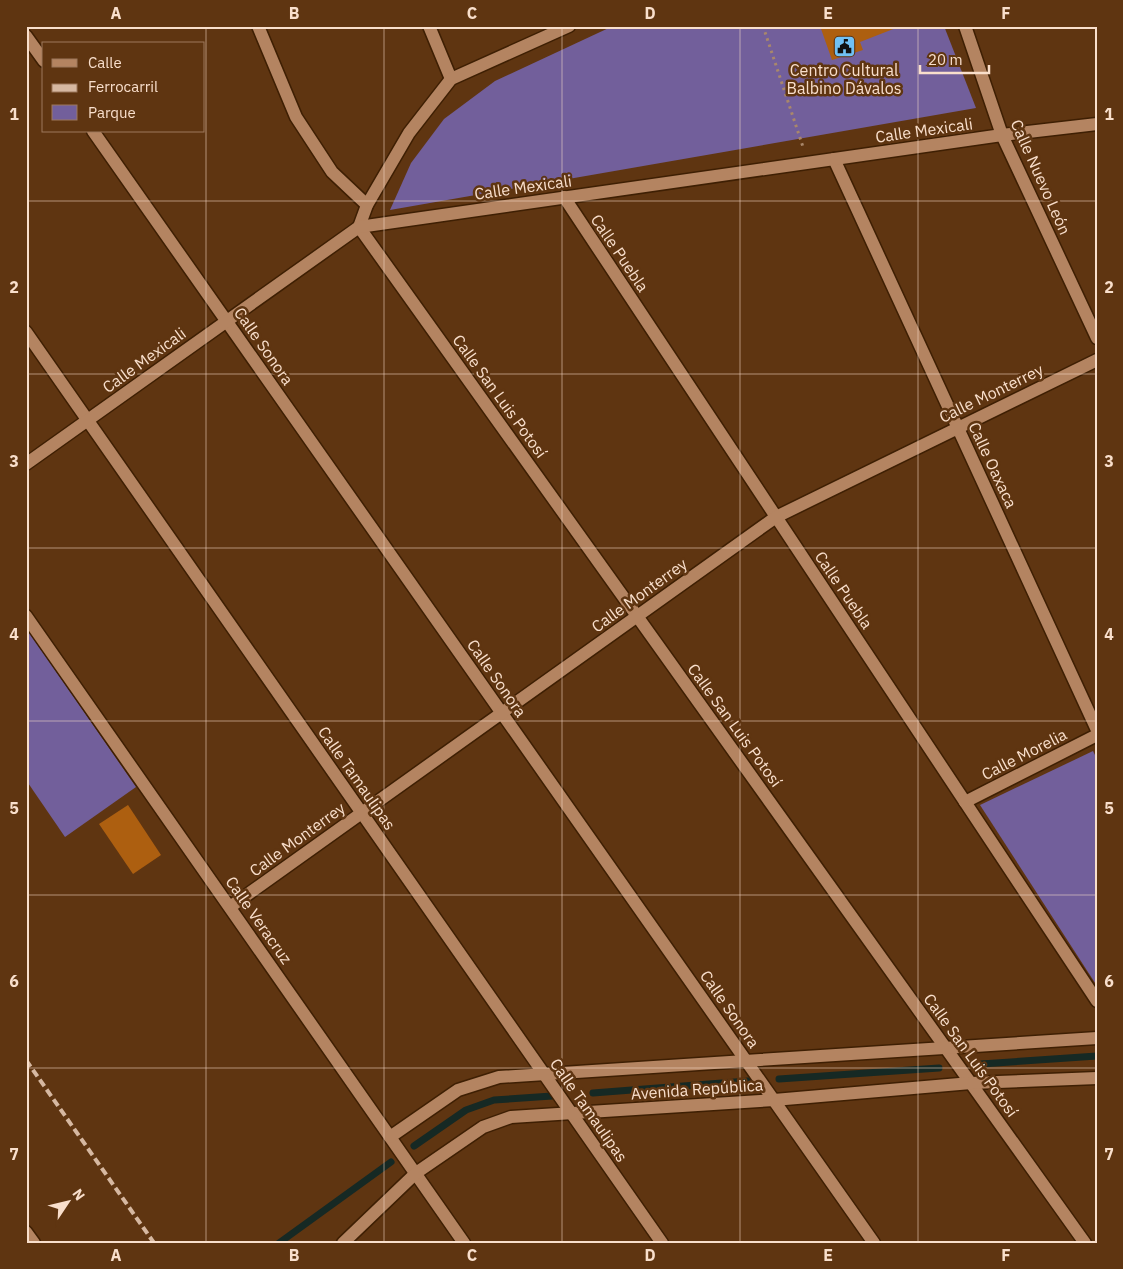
<svg xmlns="http://www.w3.org/2000/svg" width="1123" height="1269" font-family="'IBM Plex Sans',sans-serif">
  <rect width="100%" height="100%" fill="#5f3511"/>
  <g fill="#725f9b">
    <polygon points="613,26 944,26 976,108 390,210 411,163 444,119 495,81"/>
    <polygon points="26,628 136,787 65,837 26,780"/>
    <polygon points="1093,751 1097,759 1097,986 980,805"/>
  </g>
  <g fill="none" stroke-linecap="round" stroke-linejoin="round">
    <g stroke="#162924" stroke-width="7">
      <polyline points="981,1064 1097,1056"/>
      <polyline points="779,1079 939,1068"/>
      <polyline points="593,1093 748,1081"/>
      <polyline points="414,1146 466,1110 494,1100 552,1096"/>
      <polyline points="279,1243 391,1162"/>
    </g>
  </g>
  <g fill="#ad5f10">
    <polygon points="820,26 901,26 860,42 863,50 832,60"/>
    <polygon points="128,805 161,855 133,874 99,824"/>
  </g>
  <g fill="none" stroke-linecap="round" stroke-linejoin="round">
    <defs>
      <g id="minor">
        <polyline points="258,26 296,117 332,172 367,205"/>
        <polyline points="429,26 451,79"/>
        <polyline points="965,26 1002,135 1097,338"/>
        <polyline points="26,36 44,61"/>
        <polyline points="93,131 874,1243"/>
        <polyline points="834,159 1097,730"/>
        <polyline points="564,197 1097,1001"/>
        <polyline points="359,227 1085,1243"/>
        <polyline points="359,227 367,205 409,133 451,79 569,26"/>
        <polyline points="26,332 662,1243"/>
        <polyline points="26,464 359,227 1002,135 1097,124"/>
        <polyline points="26,616 464,1243"/>
        <polyline points="965,802 1097,735"/>
        <polyline points="230,907 776,517 1097,360"/>
        <polyline points="390,1137 458,1090 499,1077 1097,1038"/>
        <polyline points="26,1232 34,1243"/>
        <polyline points="343,1243 416,1173 483,1127 511,1117 774,1100 971,1083 1097,1078"/>
      </g>
    </defs>
    <use href="#minor" stroke="#3e1f03" stroke-width="15"/>
    <polyline stroke="#a9876b" stroke-width="3" stroke-dasharray="2.5 4" stroke-linecap="butt" points="763,26 803,147"/>
    <use href="#minor" stroke="#b48461" stroke-width="12"/>
    <polyline stroke="#d6b8a1" stroke-width="4" stroke-dasharray="8 4" stroke-linecap="butt" points="26,1060 154,1243"/>
  </g>
  <path fill="none" stroke="#f9dfcc" stroke-width="1" stroke-opacity="0.55" d="M206,26v1217M384,26v1217M562,26v1217M740,26v1217M918,26v1217M26,201h1071M26,374h1071M26,548h1071M26,721h1071M26,895h1071M26,1068h1071"/>
  <defs>
    <symbol id="civic-square" viewBox="-11 -11 22 22"><rect x="-9" y="-9" width="18" height="18" rx="4" fill="#70c1f4" stroke="#5f3511"/><path d="M-.6-6.5H3V-4.5H.6V-3L4-1V1h2V6H-6V1h2V-1L-.6-3ZM-1.2 2.5V6h2.4V2.5Z" fill="#111"/></symbol>
  </defs>
  <g fill-rule="evenodd">
    <use href="#civic-square" x="832" y="34" width="25" height="25"/>
  </g>
  <g text-anchor="middle" stroke-width="5" stroke-linejoin="round" paint-order="stroke">
    <g font-size="16" fill="#f9dfcc" stroke="#5f3511">
      <text x="844" y="76">Centro Cultural<tspan x="844" dy="18">Balbino Dávalos</tspan></text>
    </g>
    <g font-size="16" fill="#f9dfcc" stroke="#5f3511">
      <text transform="translate(924 130) rotate(-8)" y="6">Calle Mexicali</text>
      <text transform="translate(1041 177) rotate(66)" y="6">Calle Nuevo León</text>
      <text transform="translate(523 187) rotate(-8)" y="6">Calle Mexicali</text>
      <text transform="translate(620 253) rotate(56)" y="6">Calle Puebla</text>
      <text transform="translate(264 346) rotate(55)" y="6">Calle Sonora</text>
      <text transform="translate(144 360) rotate(-36)" y="6">Calle Mexicali</text>
      <text transform="translate(991 393) rotate(-26)" y="6">Calle Monterrey</text>
      <text transform="translate(500 396) rotate(54)" y="6">Calle San Luis Potosí</text>
      <text transform="translate(993 465) rotate(65)" y="6">Calle Oaxaca</text>
      <text transform="translate(844 590) rotate(56)" y="6">Calle Puebla</text>
      <text transform="translate(639 595) rotate(-36)" y="6">Calle Monterrey</text>
      <text transform="translate(497 678) rotate(55)" y="6">Calle Sonora</text>
      <text transform="translate(735 725) rotate(54)" y="6">Calle San Luis Potosí</text>
      <text transform="translate(1024 754) rotate(-27)" y="6">Calle Morelia</text>
      <text transform="translate(357 778) rotate(55)" y="6">Calle Tamaulipas</text>
      <text transform="translate(297 839) rotate(-36)" y="6">Calle Monterrey</text>
      <text transform="translate(259 920) rotate(55)" y="6">Calle Veracruz</text>
      <text transform="translate(730 1009) rotate(55)" y="6">Calle Sonora</text>
      <text transform="translate(971 1055) rotate(54)" y="6">Calle San Luis Potosí</text>
      <text transform="translate(697 1089) rotate(-4)" y="6">Avenida República</text>
      <text transform="translate(589 1110) rotate(55)" y="6">Calle Tamaulipas</text>
    </g>
  </g>
  <rect width="1123" height="1269" fill="none" stroke="#5f3511" stroke-width="55"/>
  <rect x="42" y="42" width="162" height="90" fill="#5f3511" stroke="#9d795c"/>
  <rect x="52" y="59" width="25" height="8" fill="#b48461" stroke="#9d795c"/>
  <text x="88" y="68" font-size="15" fill="#f9dfcc">Calle</text>
  <rect x="52" y="84" width="25" height="8" fill="#d6b8a1" stroke="#9d795c"/>
  <text x="88" y="92" font-size="15" fill="#f9dfcc">Ferrocarril</text>
  <rect x="52" y="105" width="25" height="15" fill="#725f9b" stroke="#9d795c"/>
  <text x="88" y="118" font-size="15" fill="#f9dfcc">Parque</text>
  <g transform="translate(68 1202) rotate(55)" stroke="#5f3511" stroke-width="4" paint-order="stroke">
  <path d="M0-4L9 19L0 12L-9 19Z" fill="#f9dfcc"/>
  <text y="-8" font-size="14" font-weight="bold" text-anchor="middle" fill="#f9dfcc">N</text>
  </g>
  <path d="M920 65v8h69v-8" fill="none" stroke="#f9dfcc" stroke-width="2.5"/>
  <text x="928" y="65" font-size="15" fill="#f9dfcc" stroke="#5f3511" stroke-width="4" paint-order="stroke">20 m</text>
  <rect x="28" y="28" width="1068" height="1214" fill="none" stroke="#f9dfcc" stroke-width="2"/>
  <g font-size="16" text-anchor="middle" font-weight="bold" fill="#f9dfcc">
    <text x="116" y="19">A</text>
    <text x="294" y="19">B</text>
    <text x="472" y="19">C</text>
    <text x="650" y="19">D</text>
    <text x="828" y="19">E</text>
    <text x="1006" y="19">F</text>
    <text x="14" y="120">1</text>
    <text x="1109" y="120">1</text>
    <text x="14" y="293">2</text>
    <text x="1109" y="293">2</text>
    <text x="14" y="467">3</text>
    <text x="1109" y="467">3</text>
    <text x="14" y="640">4</text>
    <text x="1109" y="640">4</text>
    <text x="14" y="814">5</text>
    <text x="1109" y="814">5</text>
    <text x="14" y="987">6</text>
    <text x="1109" y="987">6</text>
    <text x="14" y="1160">7</text>
    <text x="1109" y="1160">7</text>
    <text x="116" y="1261">A</text>
    <text x="294" y="1261">B</text>
    <text x="472" y="1261">C</text>
    <text x="650" y="1261">D</text>
    <text x="828" y="1261">E</text>
    <text x="1006" y="1261">F</text>
  </g>
</svg>
